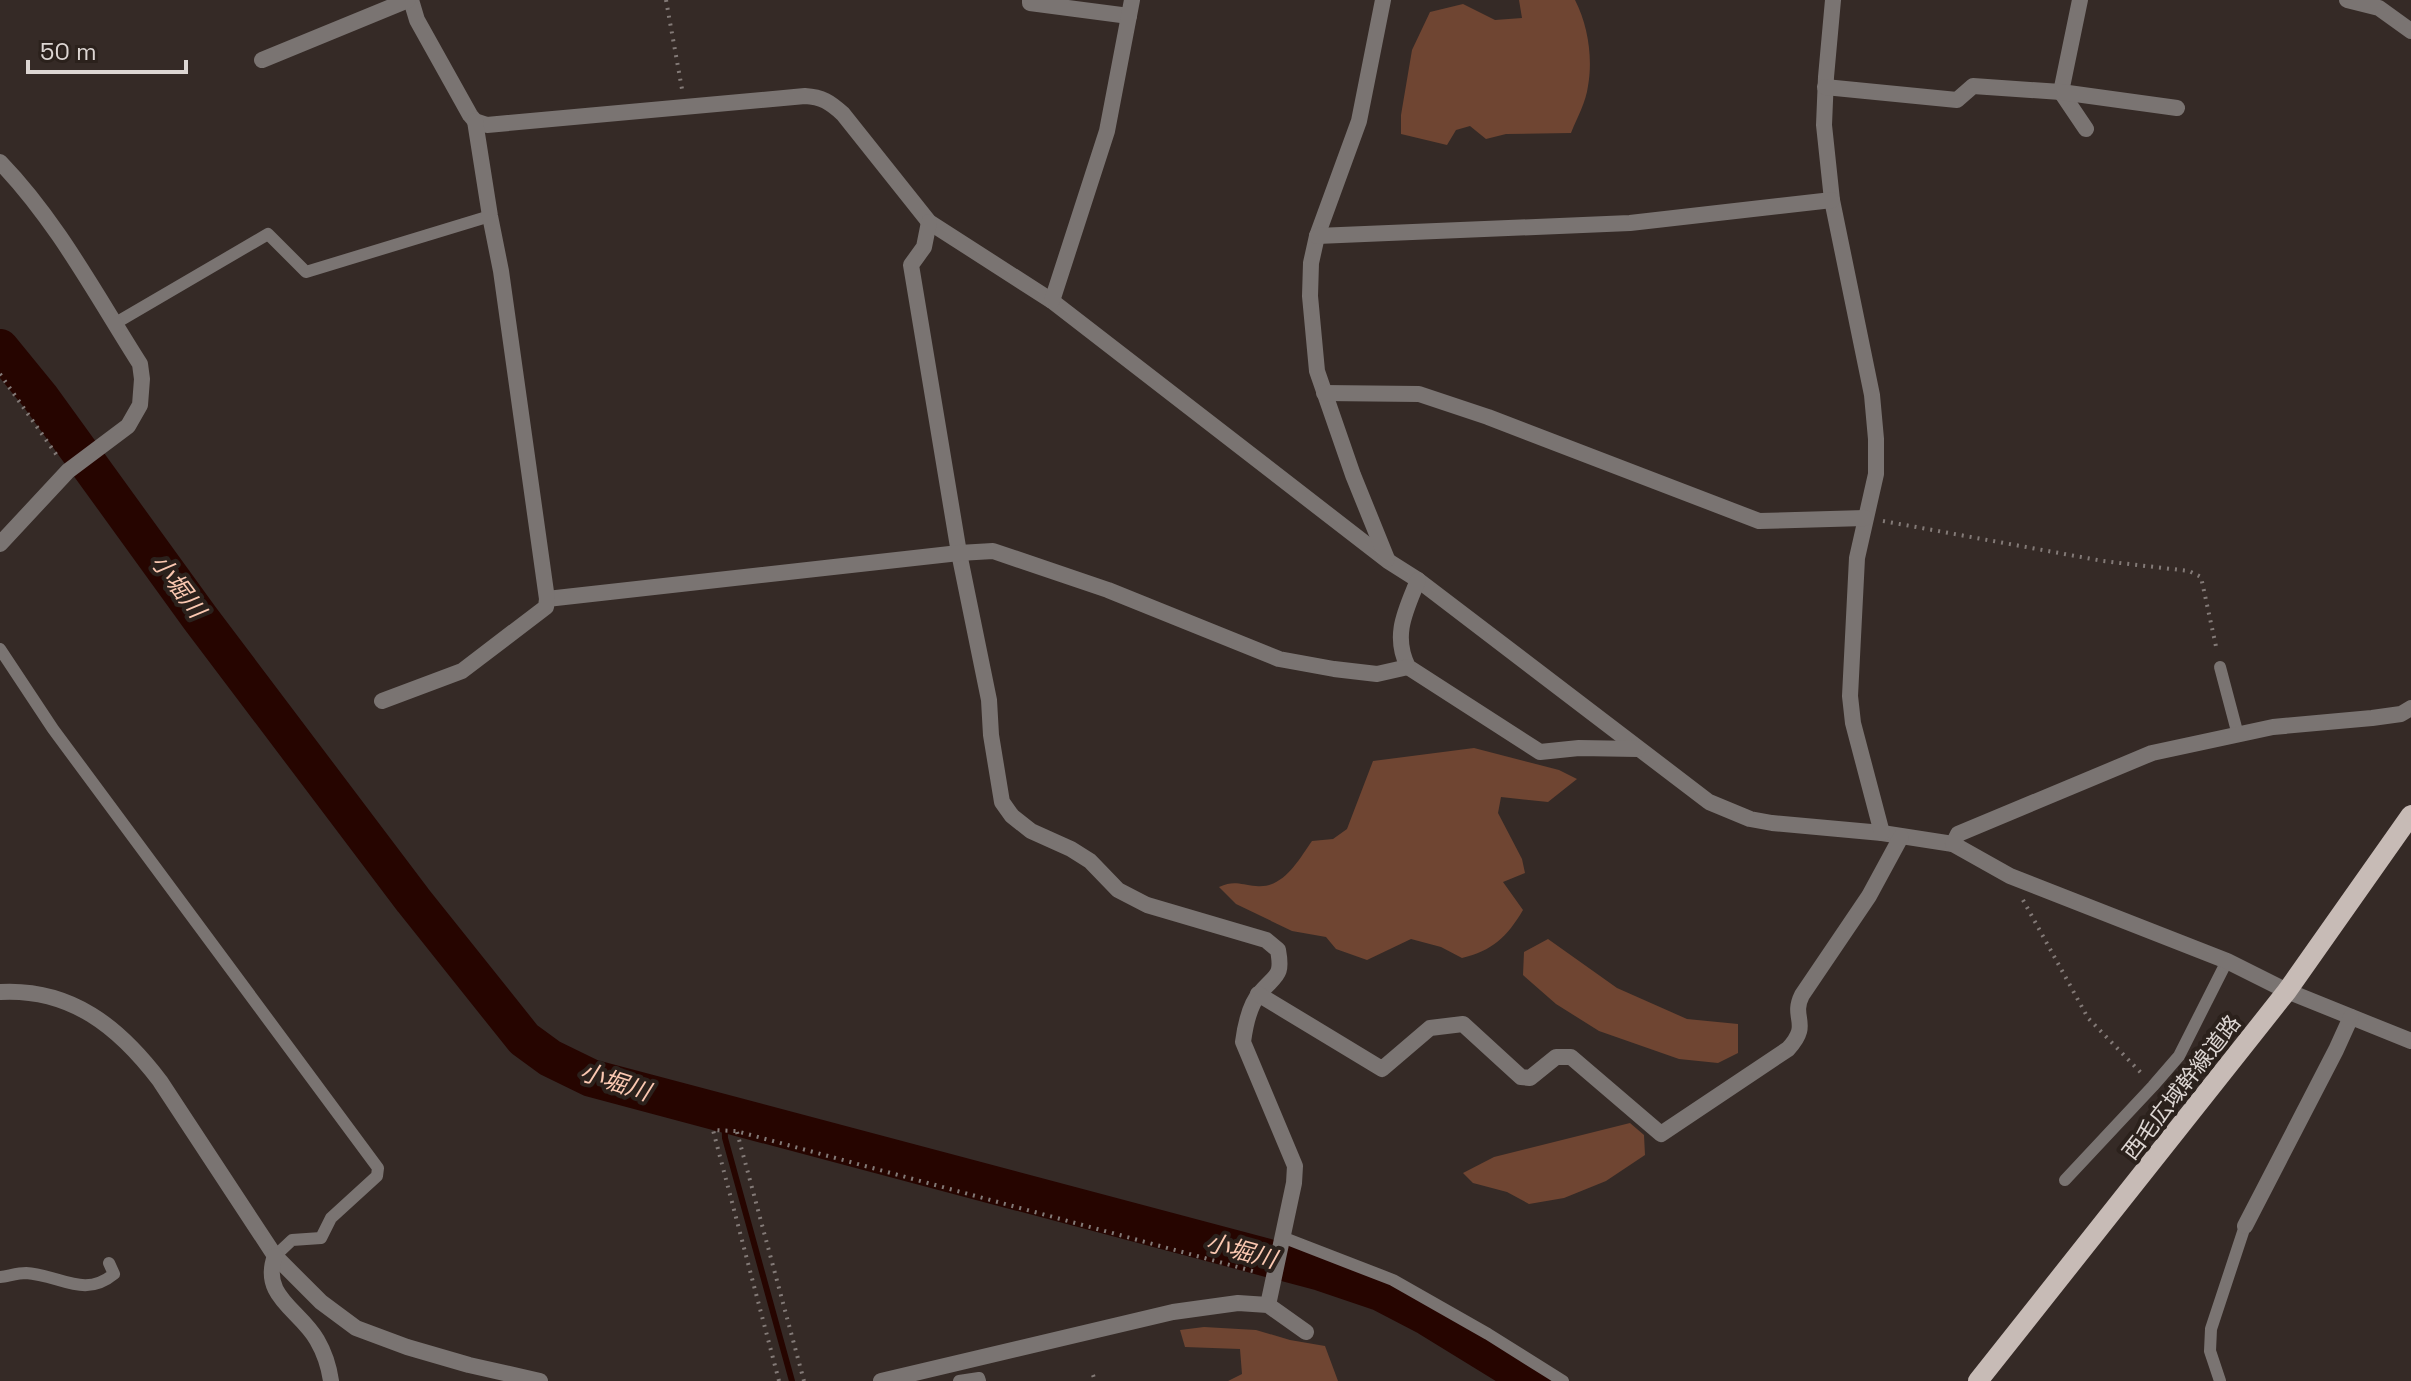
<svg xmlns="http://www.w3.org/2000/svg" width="2411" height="1381" font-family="'Space Grotesk','Noto Sans JP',sans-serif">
  <rect width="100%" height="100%" fill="#352a26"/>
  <g fill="#6f4532">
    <path d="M1519,0h56c13,25 18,58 13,86 -2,16 -11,32 -17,47l-65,1 -20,5 -16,-13 -14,4 -9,15 -46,-11v-19l11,-65 18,-38 33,-8 32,16 27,-2z"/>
    <path d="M1474,748l85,22 18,9 -29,23 -47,-5 -3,16 24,46 3,14 -22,9 20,28c-16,27 -31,41 -61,48l-21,-11 -30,-8 -44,21 -31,-11 -10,-12 -34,-6 -56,-27 -17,-17c16,-7 21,-2 37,-1 27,3 42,-25 56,-45l21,-2 14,-10 26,-68z"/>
    <polygon points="1548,939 1617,988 1687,1019 1738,1024 1738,1053 1718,1063 1679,1059 1599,1031 1556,1004 1523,975 1524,952"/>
    <polygon points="1630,1123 1644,1135 1645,1155 1606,1181 1564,1198 1529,1204 1507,1192 1473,1183 1463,1173 1494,1157"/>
    <polygon points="1204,1327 1256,1330 1290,1340 1325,1346 1338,1381 1228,1381 1242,1374 1240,1349 1185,1347 1180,1330"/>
  </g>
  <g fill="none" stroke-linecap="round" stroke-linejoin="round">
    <polyline stroke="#260500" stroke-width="6" points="724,1113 725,1138 792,1381"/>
    <polyline stroke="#260500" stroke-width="38" points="0,348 40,397 200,618 413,900 524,1039 550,1058 591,1078 1321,1272 1380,1292 1428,1317 1532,1381"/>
    <g stroke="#837a77" stroke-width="4" stroke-dasharray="2 6" stroke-linecap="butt">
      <polyline points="666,0 682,89"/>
      <polyline points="0,374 58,457"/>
      <polyline points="1883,521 2103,561 2189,571 2201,577 2217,651"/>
      <polyline points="2023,900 2088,1018 2144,1076"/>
      <polyline points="737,1132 804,1381"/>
      <polyline points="1093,1375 1095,1381"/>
      <polyline points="779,1381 713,1130 736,1131 1256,1272"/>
    </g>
    <g stroke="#7a7472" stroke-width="12">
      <polyline points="114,324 268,234 306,272 490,216"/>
      <polyline points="0,649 53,729 378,1168 377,1176 331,1218 321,1238 292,1240 275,1256"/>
      <polyline points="2220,667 2238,735"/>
      <polyline points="2065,1180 2153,1086 2179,1056 2227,961"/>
      <polyline points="1282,1237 1393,1280 1488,1334 1563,1381"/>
      <path d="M0,1277c8,-1 18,-4 26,-4 34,2 58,26 88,1l-5,-11"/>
      <polyline points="959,1381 979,1378 980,1381"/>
      <polyline points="2220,1381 2210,1351 2211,1329 2245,1226"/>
    </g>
    <g stroke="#7a7472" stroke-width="16">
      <path d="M411,0l6,20 53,95 5,6 12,4 318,-29c17,1 25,6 38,18l86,108 123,79 336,260 30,19 291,222 41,17 22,4 110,10 71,11 57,32 217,85 60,30 124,50"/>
      <polyline points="1030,0 1030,3 1129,16"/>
      <polyline points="1383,0 1359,121 1317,236 1311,263 1310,296 1317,371 1353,475 1387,559"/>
      <polyline points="1833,0 1826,77 1824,125 1832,200 1872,395 1876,439 1876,474 1857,558 1850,696 1853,723 1882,833"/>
      <polyline points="2080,0 2061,92 2086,129"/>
      <polyline points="2347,0 2379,8 2411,31"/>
      <polyline points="262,60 408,0"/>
      <polyline points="1825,87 1957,100 1973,86 2061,92 2177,108"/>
      <path d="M0,162c57,59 96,133 140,202l2,15 -2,26 -12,21 -60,45 -68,73"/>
      <path d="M929,222l-5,25 -13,18 48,288 30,147 2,35 11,67 10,14 19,15 40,18 19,12 28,29 29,15 119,35 12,10c5,27 -2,24 -18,43 -10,11 -15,34 -17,49l52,124 -1,17 -26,122"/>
      <polyline points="1317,236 1630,223 1832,200"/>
      <polyline points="1052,301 1107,131 1132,0"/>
      <polyline points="1324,393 1419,394 1488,417 1759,521 1865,518"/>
      <path d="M1418,580c-12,30 -26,55 -10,87l132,85 39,-4 59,1"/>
      <polyline points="547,599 959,553 993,551 1108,590 1279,659 1334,669 1377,674 1408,667"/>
      <polyline points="382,701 462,671 546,607 547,599 501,271 490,216 475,121"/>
      <polyline points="1953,844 1958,834 2152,753 2273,727 2372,718 2401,714 2411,708"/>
      <path d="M0,992c71,-4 119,35 160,89l115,175 46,46 35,26 51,19 62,18 71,16"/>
      <path d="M1258,994l124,75 48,-41 33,-4 58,53 9,1 26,-21h15l90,77 127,-85c24,-26 2,-30 14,-54l67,-99 32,-59"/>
      <polyline points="2245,1226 2336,1050 2351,1017"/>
      <path d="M275,1256c-15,40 25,54 42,84 7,12 12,27 14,41"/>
      <polyline points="881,1381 1173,1312 1238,1303 1268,1305 1306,1332"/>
    </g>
    <polyline stroke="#c7bbb6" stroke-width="20" points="1978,1381 2287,991 2411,815"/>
  </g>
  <g text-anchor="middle" stroke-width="8" stroke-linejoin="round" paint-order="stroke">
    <g font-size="22" fill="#ddd6d3" stroke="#2b211c">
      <text transform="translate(2181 1087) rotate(-52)" y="8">西毛広域幹線道路</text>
    </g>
    <g font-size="24" font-style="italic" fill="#fbc8b1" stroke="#2b211c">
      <text transform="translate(178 586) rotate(53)" y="8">小堀川</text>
      <text transform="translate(615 1082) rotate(18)" y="8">小堀川</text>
      <text transform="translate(1241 1251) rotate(15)" y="8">小堀川</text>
    </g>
  </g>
  <path d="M28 60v12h158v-12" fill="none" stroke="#ddd6d3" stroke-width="4"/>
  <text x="40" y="60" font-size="24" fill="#ddd6d3" stroke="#2b211c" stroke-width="6" paint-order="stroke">50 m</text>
</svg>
